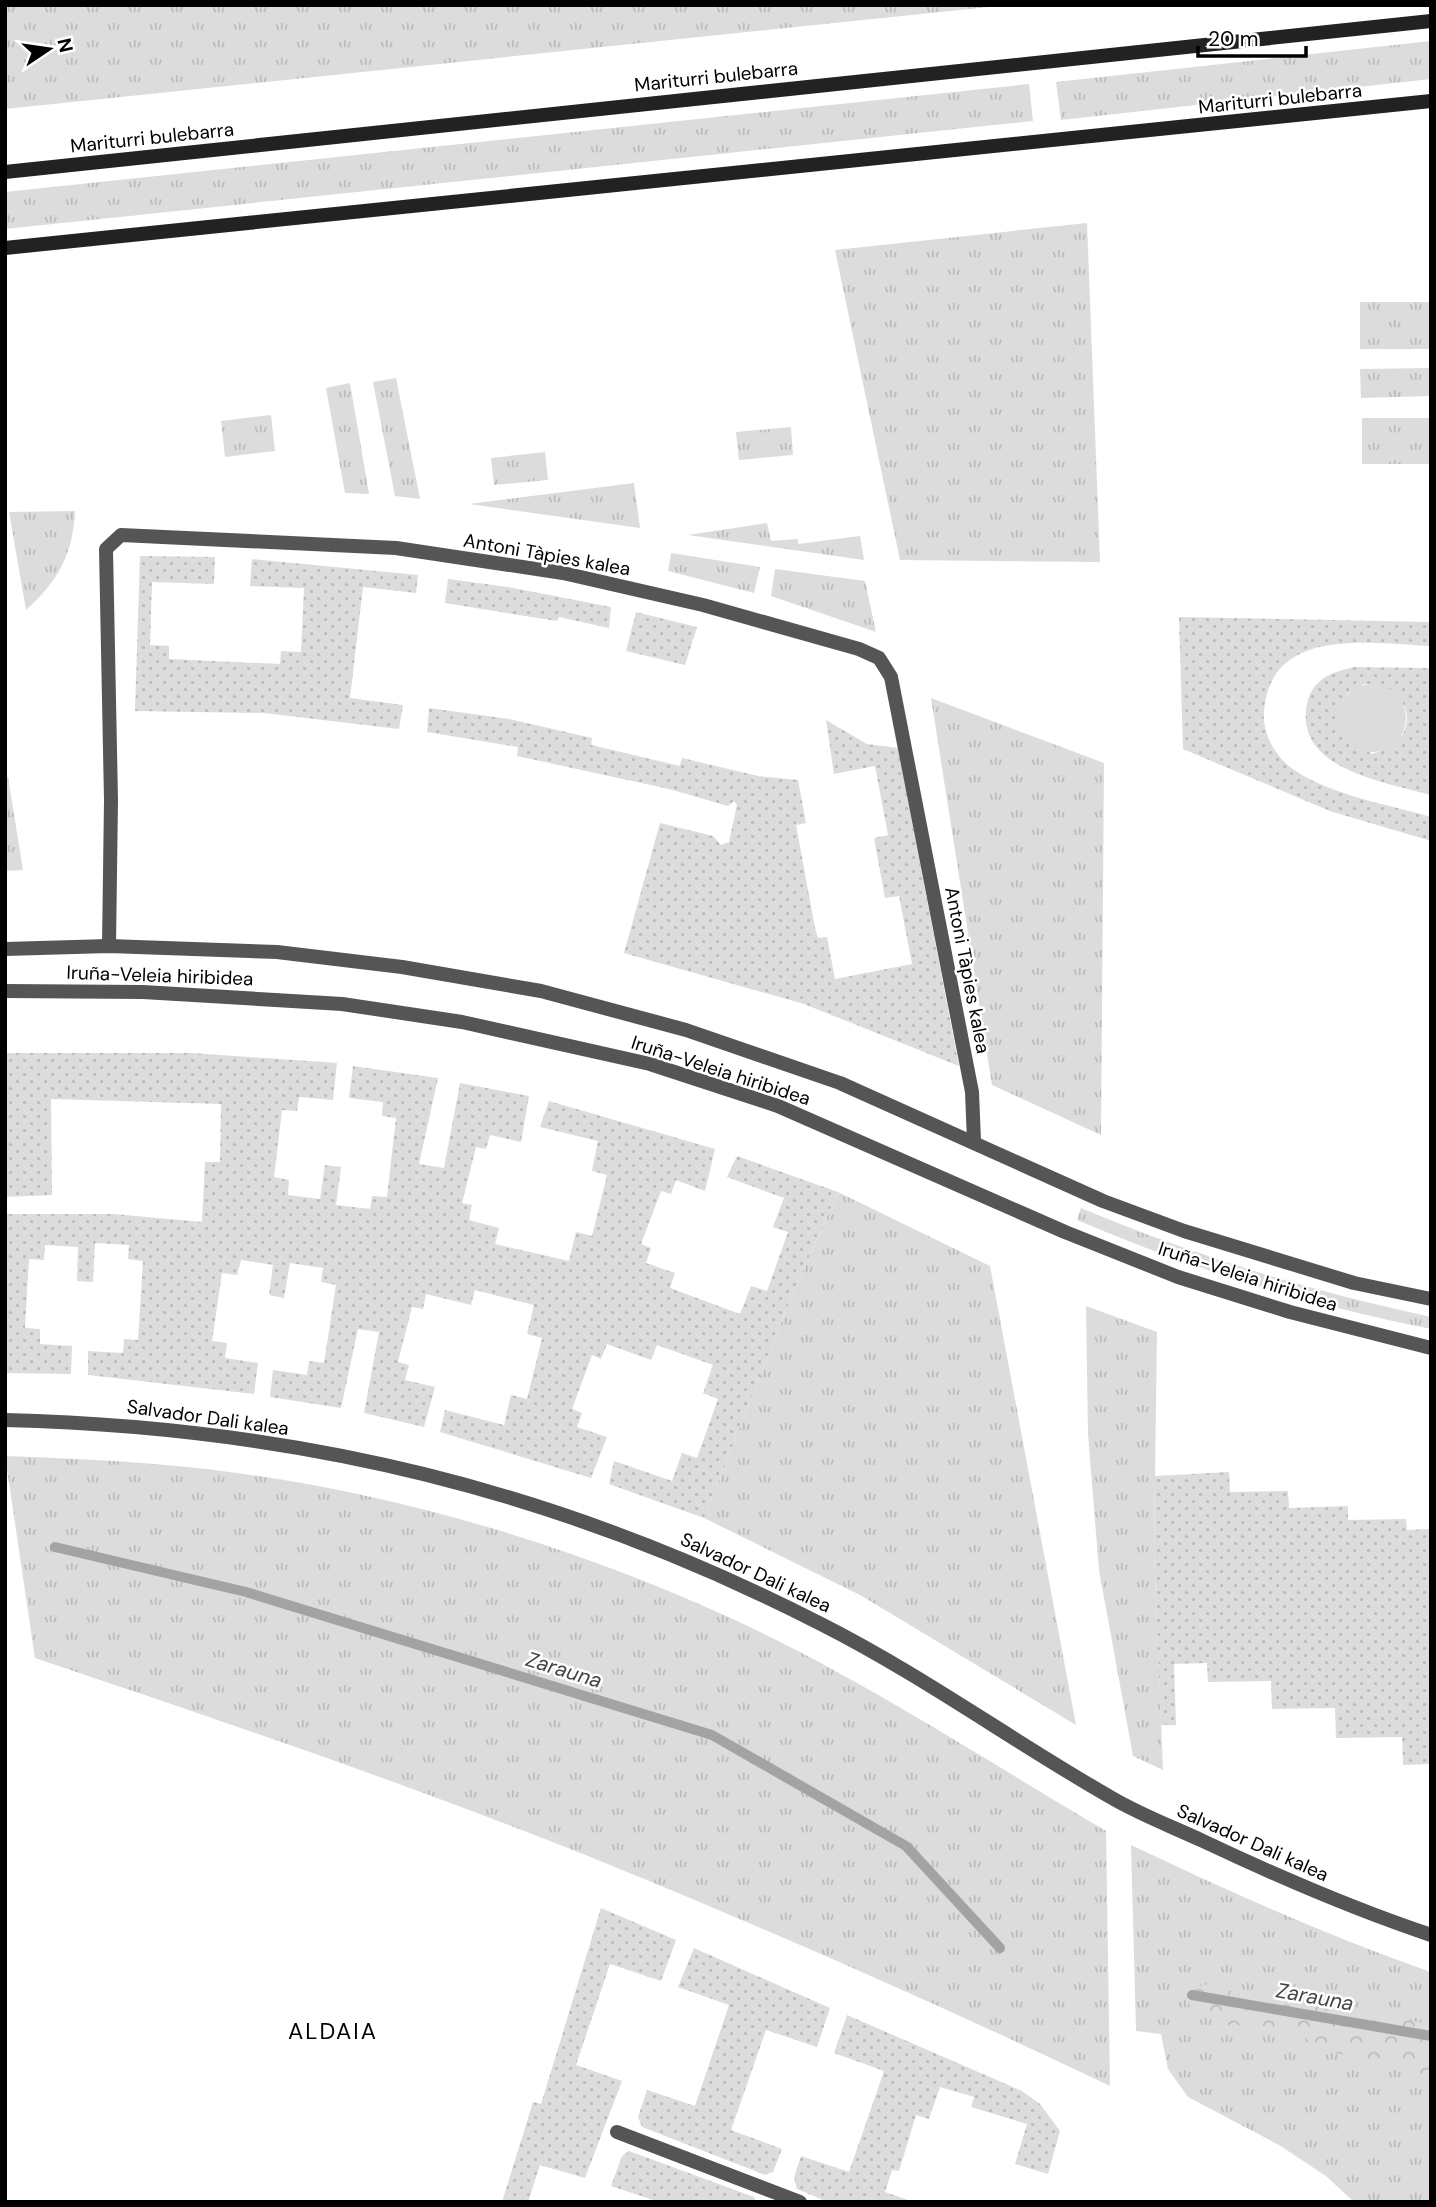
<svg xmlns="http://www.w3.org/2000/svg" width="1436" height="2207" font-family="'DM Sans',sans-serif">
  <defs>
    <pattern id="grass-tufts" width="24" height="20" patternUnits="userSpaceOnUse" patternTransform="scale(1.75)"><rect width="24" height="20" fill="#dcdcdc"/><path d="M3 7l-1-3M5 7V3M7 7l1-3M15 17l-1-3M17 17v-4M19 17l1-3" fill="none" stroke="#bbb"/></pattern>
    <pattern id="forest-crowns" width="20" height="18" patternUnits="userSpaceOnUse" patternTransform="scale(1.75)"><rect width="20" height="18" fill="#dcdcdc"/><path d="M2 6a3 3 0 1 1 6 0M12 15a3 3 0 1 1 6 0" fill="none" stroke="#bbb"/></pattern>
    <pattern id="garden-dots" width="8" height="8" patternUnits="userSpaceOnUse" patternTransform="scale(1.75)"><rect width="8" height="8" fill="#dcdcdc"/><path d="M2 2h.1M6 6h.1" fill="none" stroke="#bbb" stroke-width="1.8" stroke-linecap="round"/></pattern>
  </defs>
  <rect width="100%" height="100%" fill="#fff"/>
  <g fill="url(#grass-tufts)">
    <polygon points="5,5 1008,5 5,109"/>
    <polygon points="1431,41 1431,79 1061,120 1056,82"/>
    <polygon points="1029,84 1033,121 5,229 5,192"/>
    <polygon points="1087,223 1100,562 900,560 835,250"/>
    <rect x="1360" y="302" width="71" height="47"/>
    <polygon points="1431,368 1431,396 1361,398 1360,369"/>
    <polygon points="396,378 420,499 395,496 373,382"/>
    <polygon points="350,383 369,494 345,493 326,388"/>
    <polygon points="271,415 275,451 225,457 221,421"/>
    <rect x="1362" y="418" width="69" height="46"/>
    <polygon points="791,427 793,455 739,460 736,432"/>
    <polygon points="545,452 548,480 494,485 491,458"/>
    <polygon points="634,483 640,528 469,504"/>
    <path d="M75,511c-2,43 -17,70 -49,99l-17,-98z"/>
    <polygon points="767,523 771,541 798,539 798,544 860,536 864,560 688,535"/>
    <polygon points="671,553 760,567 754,593 668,571"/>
    <polygon points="775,569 865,581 876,632 771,596"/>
    <polygon points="931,698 1104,763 1101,1135 992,1085"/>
    <polygon points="8,777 23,870 5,871 5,778"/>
    <polygon points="838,1192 990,1266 1076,1725 860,1595 704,1518 792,1295"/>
    <path d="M1081,1208c114,48 230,83 350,109v12c-122,-24 -240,-60 -354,-109z"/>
    <polygon points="1086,1306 1157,1332 1154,1550 1163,1770 1133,1756 1099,1570 1088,1434"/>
    <path d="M5,1456c53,2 107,4 160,9 224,19 468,95 665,203 94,51 184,109 276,163l4,255c-174,-83 -349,-160 -527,-232 -180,-72 -364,-134 -548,-196z"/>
    <path d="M1131,1845c99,47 197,91 300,127v230h-77l-28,-26 -47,-31 -91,-48 -20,-28 -7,-35 -25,-3z"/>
  </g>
  <polygon fill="url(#forest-crowns)" points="1213,1983 1237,1994 1431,2024 1431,2077 1398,2065 1318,2050 1294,2027 1228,2025 1189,2006 1191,1988"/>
  <g fill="url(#garden-dots)" fill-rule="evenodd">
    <polygon points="140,556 215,557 214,584 152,582 150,645 169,646 169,659 280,664 281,651 301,652 304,588 250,586 252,559 418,575 416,593 363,587 350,698 403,705 399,729 264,713 135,711"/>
    <polygon points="448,579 508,587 611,607 609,628 559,617 557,621 445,603"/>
    <polygon points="636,612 697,627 685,665 626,651"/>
    <path d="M1179,617l252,5v24c-60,-2 -160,-21 -167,65 -2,22 11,46 30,59 40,26 92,34 137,47v24l-101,-30 -147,-62z"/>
    <path d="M1354,667l77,1v127c-47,-13 -137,-26 -124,-91 5,-25 25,-32 47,-37zM1364,684c53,3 59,58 7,70l-33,-42 9,-18z"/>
    <polygon points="429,708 509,719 592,738 591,745 680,766 682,758 758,776 798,780 806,823 796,825 815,928 818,938 827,937 835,979 912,964 899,896 885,898 874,838 888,835 875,766 834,774 826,720 867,744 898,748 959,1066 804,1004 624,953 660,823 713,836 721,845 729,842 737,805 734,801 728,806 669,789 517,756 518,747 427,732"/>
    <polygon points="5,1053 192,1053 337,1063 333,1100 299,1097 297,1111 282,1110 274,1177 289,1180 288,1195 320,1199 325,1165 341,1167 336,1205 370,1209 372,1196 387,1197 396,1118 382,1116 383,1102 349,1098 353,1066 438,1078 419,1164 444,1168 460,1083 529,1096 521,1142 490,1135 486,1149 476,1147 462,1203 472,1205 469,1220 499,1228 495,1244 569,1261 576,1232 592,1236 607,1175 592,1171 598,1141 540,1127 549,1101 715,1149 705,1191 676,1180 671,1194 661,1191 641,1244 651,1248 646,1263 675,1273 670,1288 740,1314 751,1286 767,1291 788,1232 773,1227 784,1198 727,1177 737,1156 838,1192 792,1295 704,1518 609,1484 614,1461 672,1481 682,1453 697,1458 718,1399 703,1393 713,1365 657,1345 651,1360 607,1344 601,1359 592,1355 572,1409 582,1413 577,1427 607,1437 591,1478 440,1432 445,1410 504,1425 511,1395 527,1399 542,1338 527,1334 534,1305 475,1290 471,1305 426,1294 423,1309 412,1307 398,1362 409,1365 405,1380 435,1387 424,1427 364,1413 379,1332 358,1329 341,1408 270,1397 273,1370 307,1375 309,1361 324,1363 336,1285 321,1282 323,1268 290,1263 284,1298 269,1295 273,1265 241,1260 237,1275 222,1273 212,1341 227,1343 225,1358 258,1363 254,1394 88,1375 88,1351 123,1353 124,1339 138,1340 143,1261 128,1259 129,1245 95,1243 93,1282 77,1281 78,1247 45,1245 44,1260 29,1259 25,1328 40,1329 40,1344 72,1346 71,1374 5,1373 5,1214 114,1214 202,1222 205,1162 220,1162 221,1104 51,1099 52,1195 5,1197"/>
    <polygon points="1229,1472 1230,1492 1288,1491 1289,1508 1348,1506 1348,1520 1406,1519 1407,1530 1431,1529 1431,1764 1403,1765 1402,1737 1336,1738 1335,1708 1272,1709 1271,1681 1208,1682 1207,1663 1174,1664 1176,1725 1161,1725 1154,1550 1155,1476"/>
    <polygon points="601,1908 676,1940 661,1981 610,1964 576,2065 622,2081 585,2178 540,2165 528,2202 502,2202 533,2102 541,2104"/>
    <polygon points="694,1948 830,2008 817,2047 766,2030 731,2130 782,2149 773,2172 765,2175 642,2127 638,2117 647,2090 695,2106 729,2005 678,1987"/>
    <polygon points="847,2015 1022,2091 1040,2104 1060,2131 1048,2174 1015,2164 1027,2124 971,2107 974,2097 940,2087 929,2119 916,2115 899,2171 892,2170 885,2192 914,2202 828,2202 797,2189 794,2177 801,2156 849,2172 884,2071 834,2053"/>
    <polygon points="629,2151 754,2197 756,2202 659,2202 611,2186 622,2156"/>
  </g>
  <circle fill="#dcdcdc" cx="1372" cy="718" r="34"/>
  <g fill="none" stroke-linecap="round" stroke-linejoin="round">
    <g stroke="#a3a3a3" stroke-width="10">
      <polyline points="55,1547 246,1592 712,1735 906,1846 1000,1948"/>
      <polyline points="1192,1995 1431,2036"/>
    </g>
    <g stroke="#555" stroke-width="14">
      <polyline points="109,946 111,800 106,549 121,535 396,548 563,573 703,605 859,649 879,658 891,677 972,1092 974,1141"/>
      <polyline points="5,949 109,946 277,952 402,967 541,991 686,1030 840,1083 1103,1201 1184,1231 1354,1283 1431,1299"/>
      <polyline points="5,991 143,992 342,1004 462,1022 650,1064 778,1106 1065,1232 1178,1277 1290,1312 1431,1348"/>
      <path d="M5,1420c293,7 555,70 816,204 101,51 193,118 291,174 29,17 61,29 91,43 74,35 150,68 228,94"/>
      <polyline points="617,2132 800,2202"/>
    </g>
    <g stroke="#222" stroke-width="14">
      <polyline points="5,172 1431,21"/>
      <polyline points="5,248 1431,101"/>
    </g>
  </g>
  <g text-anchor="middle" stroke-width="5" stroke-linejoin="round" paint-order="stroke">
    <g font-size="19" fill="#000" stroke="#fff">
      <text transform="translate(716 76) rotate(-6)" y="7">Mariturri bulebarra</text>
      <text transform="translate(1280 98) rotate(-6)" y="7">Mariturri bulebarra</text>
      <text transform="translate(152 137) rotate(-6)" y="7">Mariturri bulebarra</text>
      <text transform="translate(547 554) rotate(10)" y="7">Antoni Tàpies kalea</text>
      <text transform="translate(968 970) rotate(79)" y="7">Antoni Tàpies kalea</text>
      <text transform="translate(160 975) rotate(2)" y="7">Iruña-Veleia hiribidea</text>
      <text transform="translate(721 1070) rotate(18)" y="7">Iruña-Veleia hiribidea</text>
      <text transform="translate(1248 1276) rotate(18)" y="7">Iruña-Veleia hiribidea</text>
      <text transform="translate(208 1417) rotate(8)" y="7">Salvador Dali kalea</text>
      <text transform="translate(756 1572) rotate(25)" y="7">Salvador Dali kalea</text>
      <text transform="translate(1253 1842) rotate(24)" y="7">Salvador Dali kalea</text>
    </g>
    <g font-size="21" font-style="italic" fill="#444" stroke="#fff">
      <text transform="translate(564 1670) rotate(17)" y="7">Zarauna</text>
      <text transform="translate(1315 1997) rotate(10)" y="7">Zarauna</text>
    </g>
    <g font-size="23" letter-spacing="2" fill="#000" stroke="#fff">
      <text x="333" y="2039">ALDAIA</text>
    </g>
  </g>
  <rect width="1436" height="2207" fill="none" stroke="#000000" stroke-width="14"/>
  <g transform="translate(49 49) rotate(77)" stroke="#ffffff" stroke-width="5" paint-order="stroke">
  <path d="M0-5L12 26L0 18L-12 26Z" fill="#000000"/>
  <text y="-10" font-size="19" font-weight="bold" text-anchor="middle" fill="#000000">N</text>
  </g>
  <path d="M1198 46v10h108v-10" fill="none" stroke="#000000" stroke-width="3.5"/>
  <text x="1208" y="46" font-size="21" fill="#000000" stroke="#ffffff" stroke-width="5" paint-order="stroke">20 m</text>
</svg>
